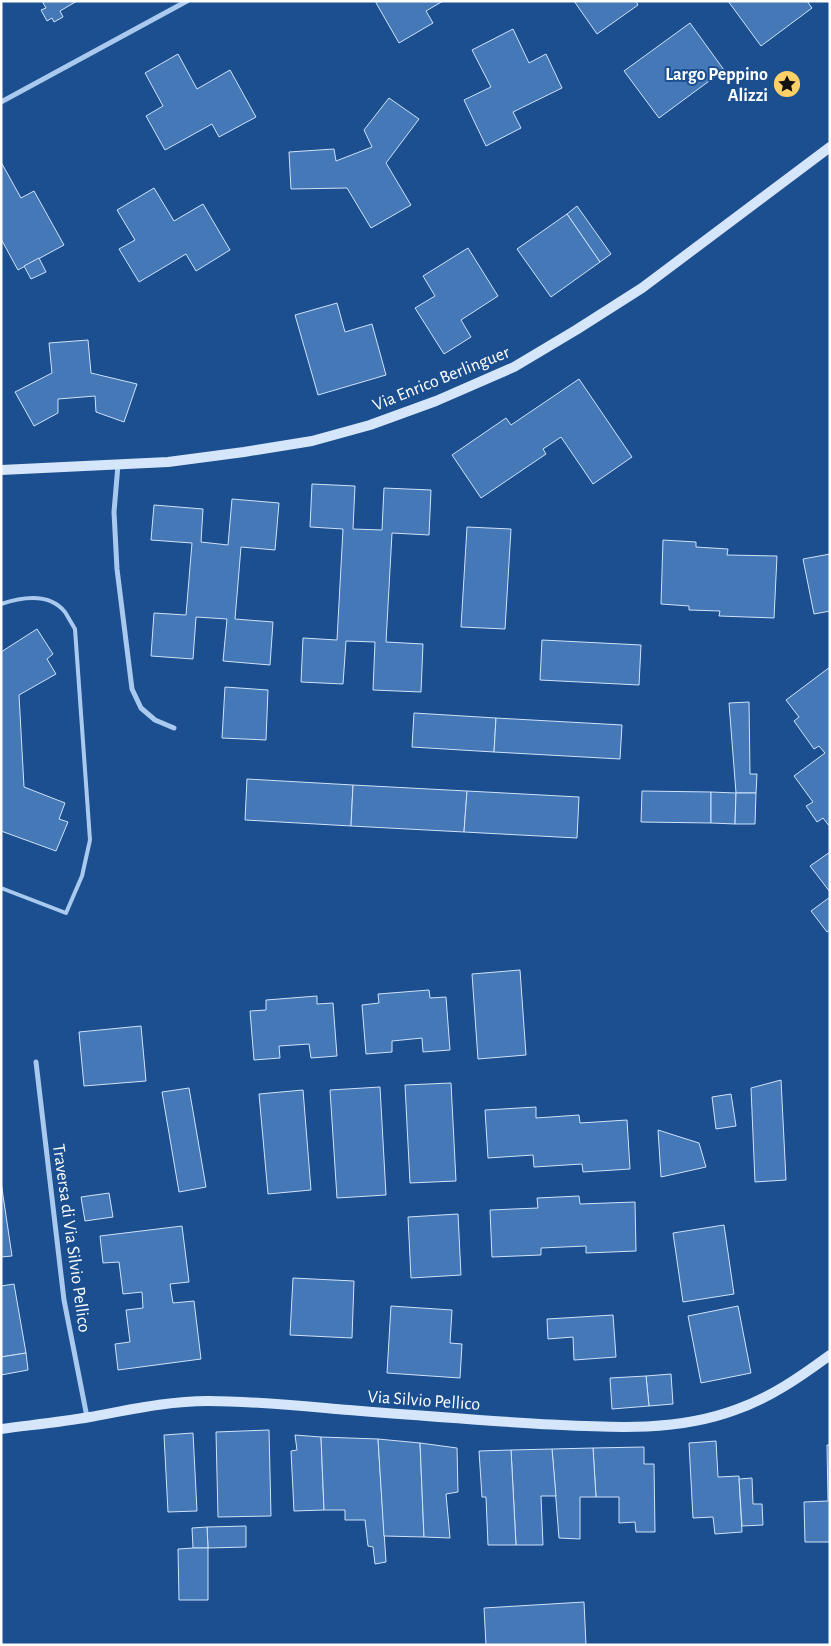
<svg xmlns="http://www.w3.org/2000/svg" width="831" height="1646" font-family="'Alegreya Sans',sans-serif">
  <rect width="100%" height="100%" fill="#1b4f8f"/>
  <g fill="#4478b7" stroke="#cfe3fa">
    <polygon points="42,1 77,1 60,11 63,17 54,22 52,18 47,21 41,10 46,8"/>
    <polygon points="375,1 443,1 426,11 433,23 399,43"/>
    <polygon points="574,1 636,1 638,5 597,34"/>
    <polygon points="728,1 807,1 812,8 761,46"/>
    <polygon points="690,23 724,70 659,118 624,71"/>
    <polygon points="513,29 529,63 546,54 562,88 513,112 521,128 486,146 464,100 491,87 472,50"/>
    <polygon points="178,54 197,89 230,70 256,117 219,137 212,124 165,150 146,116 163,106 145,73"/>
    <polygon points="389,98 419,119 386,163 411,205 371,228 347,188 291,189 289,152 334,149 336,161 372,147 364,130"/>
    <polygon points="1,162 21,198 34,191 64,245 18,270 1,239"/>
    <polygon points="154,188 174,221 203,204 230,250 196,271 186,254 139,282 119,249 135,240 117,210"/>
    <polygon points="577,206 611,254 600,262 567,214"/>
    <polygon points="567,214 600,262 551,297 517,249"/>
    <polygon points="468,248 498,296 461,320 471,337 444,354 415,308 435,296 423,276"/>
    <polygon points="39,258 46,272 31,279 24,266"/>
    <polygon points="337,303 345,332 372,324 386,375 318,395 295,315"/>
    <polygon points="88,340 91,373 137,384 124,422 96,412 95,396 58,399 58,413 34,426 15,392 52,373 49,343"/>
    <polygon points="579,379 632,457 593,484 561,437 543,449 546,454 481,498 452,455 506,418 511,425"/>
    <polygon points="312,484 355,486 353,529 382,530 384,488 431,490 429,535 392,533 386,642 423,644 421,692 373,690 375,642 346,641 343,684 301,682 303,638 337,640 343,529 310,527"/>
    <polygon points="232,499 279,503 275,550 241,547 235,619 273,622 270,665 223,661 227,619 196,617 193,659 151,656 154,613 186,615 192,543 151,540 154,505 203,509 201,542 228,545"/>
    <polygon points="467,527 511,529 505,629 461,627"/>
    <polygon points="663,540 696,542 696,547 728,549 727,555 777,556 774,618 719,616 720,611 689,610 689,606 661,604"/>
    <polygon points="830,554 830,611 814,614 803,559"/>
    <polygon points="37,629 53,654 47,659 56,674 19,695 24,787 65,803 59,819 68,822 56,851 1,831 1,652"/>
    <polygon points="542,640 641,645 639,685 540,680"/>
    <polygon points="830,667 830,827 823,818 817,822 806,806 813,802 794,776 825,753 819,746 814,749 794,721 799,717 786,700"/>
    <polygon points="225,687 268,690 266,740 222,738"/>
    <polygon points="749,702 750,774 757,774 756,793 736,793 729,703"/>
    <polygon points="414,713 496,718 494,752 412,747"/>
    <polygon points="496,718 622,725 620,759 494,752"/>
    <polygon points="247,779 353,785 351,826 245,820"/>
    <polygon points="353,785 467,791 464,832 351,826"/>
    <polygon points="467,791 579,797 577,838 464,832"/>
    <polygon points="642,791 711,792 711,823 641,822"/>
    <polygon points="711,792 736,793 735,824 711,823"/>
    <polygon points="736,793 756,793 755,824 735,824"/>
    <polygon points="830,852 830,892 810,866"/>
    <polygon points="830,897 830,930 827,932 811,911"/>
    <polygon points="520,970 526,1055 478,1059 472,974"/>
    <polygon points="429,990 430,998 446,997 450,1050 423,1052 422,1038 392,1041 392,1052 366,1054 362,1005 379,1003 378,994"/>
    <polygon points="317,996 317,1004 333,1003 337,1056 311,1058 309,1044 279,1046 280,1058 254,1060 250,1011 266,1010 266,1000"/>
    <polygon points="141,1026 146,1081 84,1086 79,1032"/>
    <polygon points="781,1080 786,1180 755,1182 751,1088"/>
    <polygon points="451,1083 456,1181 410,1183 405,1085"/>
    <polygon points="380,1087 386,1195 337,1198 330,1090"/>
    <polygon points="189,1088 206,1187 179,1192 162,1092"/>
    <polygon points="303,1090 311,1190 268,1194 259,1094"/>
    <polygon points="731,1094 736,1126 716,1129 712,1097"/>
    <polygon points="536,1107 536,1118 579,1115 580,1123 627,1120 630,1169 583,1172 582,1164 534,1167 533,1155 488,1158 485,1110"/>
    <polygon points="658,1130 699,1143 706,1167 661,1177"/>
    <polygon points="1,1182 12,1256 1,1257"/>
    <polygon points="109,1193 113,1217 85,1221 81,1197"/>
    <polygon points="579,1196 580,1204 635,1202 636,1251 586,1253 586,1246 541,1248 541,1255 492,1257 490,1210 538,1208 537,1198"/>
    <polygon points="458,1214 461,1275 411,1278 408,1217"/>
    <polygon points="724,1225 734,1294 683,1302 673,1233"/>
    <polygon points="182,1226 189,1282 170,1284 173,1303 194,1301 201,1359 118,1370 115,1344 130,1342 126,1310 143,1308 142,1292 123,1294 119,1262 103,1263 100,1236"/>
    <polygon points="293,1278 354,1281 352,1338 290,1335"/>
    <polygon points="14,1284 26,1353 1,1357 1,1286"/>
    <polygon points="391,1306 452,1310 450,1343 462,1344 460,1378 387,1373"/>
    <polygon points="738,1306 751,1373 701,1383 688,1316"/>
    <polygon points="613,1315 616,1357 574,1360 573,1337 548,1339 547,1319"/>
    <polygon points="26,1353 28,1370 1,1375 1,1357"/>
    <polygon points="671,1374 673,1404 649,1406 646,1376"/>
    <polygon points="646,1376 649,1406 612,1409 610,1378"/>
    <polygon points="269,1430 271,1516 218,1517 216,1432"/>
    <polygon points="193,1433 197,1511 168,1512 164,1435"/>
    <polygon points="295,1435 321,1437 324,1510 294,1511 291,1451 297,1450"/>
    <polygon points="321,1437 378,1439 386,1562 375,1564 373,1547 368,1546 365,1520 345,1520 345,1510 324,1510"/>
    <polygon points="378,1439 420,1443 424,1537 384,1536"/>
    <polygon points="716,1441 718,1477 739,1476 742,1532 715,1534 713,1517 693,1518 689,1443"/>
    <polygon points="420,1443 457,1448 458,1492 446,1494 450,1538 424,1537"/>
    <polygon points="827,1445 830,1445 830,1542 805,1542 804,1502 828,1501"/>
    <polygon points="644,1447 644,1464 654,1464 655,1532 636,1532 635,1522 619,1523 619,1497 596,1497 593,1448"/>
    <polygon points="593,1448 596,1497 580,1497 580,1539 559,1538 552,1449"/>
    <polygon points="552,1449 556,1496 541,1496 543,1545 516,1545 511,1450"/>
    <polygon points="511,1450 516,1545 488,1545 486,1497 482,1497 479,1451"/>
    <polygon points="752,1478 753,1504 762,1504 763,1525 742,1526 739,1479"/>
    <polygon points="246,1526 246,1547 208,1548 207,1527"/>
    <polygon points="207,1527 208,1548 193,1548 192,1528"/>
    <polygon points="193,1548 208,1548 208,1600 179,1600 178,1549"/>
    <polygon points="584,1602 586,1645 486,1645 484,1608"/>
  </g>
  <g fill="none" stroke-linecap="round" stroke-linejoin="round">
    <path stroke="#a9c9ee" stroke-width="4" d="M1,604c21,-7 48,-12 64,8 3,5 7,12 10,17l15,211 -8,36 -16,37 -65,-25"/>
    <g stroke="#a9c9ee" stroke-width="5">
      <polyline points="1,102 187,1"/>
      <polyline points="118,465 114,512 117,569 132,689 141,708 155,720 174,728"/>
      <polyline points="36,1062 64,1300 87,1417"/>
    </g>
    <g stroke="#d6e6fa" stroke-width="10">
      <polyline points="1,470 168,462 244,452 312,441 370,425 436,401 514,367 576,330 642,288 830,147"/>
      <path d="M1,1429c30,-4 60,-7 89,-12 39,-7 78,-16 118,-16 47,0 94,5 141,9 63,5 127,10 191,14 64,3 133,9 195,-14 35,-12 65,-33 95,-55"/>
    </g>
  </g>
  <defs>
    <symbol id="sight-disc" viewBox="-11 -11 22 22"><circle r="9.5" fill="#ffd166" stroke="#1b4f8f"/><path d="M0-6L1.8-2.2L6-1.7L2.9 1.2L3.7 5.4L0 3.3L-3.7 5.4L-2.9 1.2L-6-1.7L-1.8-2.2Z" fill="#111"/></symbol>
  </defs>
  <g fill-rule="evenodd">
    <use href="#sight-disc" x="771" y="68" width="32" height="32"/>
  </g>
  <g text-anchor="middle" stroke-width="4" stroke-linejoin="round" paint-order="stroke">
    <g font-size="18" font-weight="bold" fill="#fff" stroke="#1b4f8f" text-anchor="end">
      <text x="768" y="80">Largo Peppino<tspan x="768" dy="21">Alizzi</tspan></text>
    </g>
    <g font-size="18" fill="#fff" stroke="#1b4f8f">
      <text transform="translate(441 378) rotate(-22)" y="6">Via Enrico Berlinguer</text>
      <text transform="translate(72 1238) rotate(82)" y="6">Traversa di Via Silvio Pellico</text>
      <text transform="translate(424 1400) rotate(4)" y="6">Via Silvio Pellico</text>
    </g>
  </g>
  <rect width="831" height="1646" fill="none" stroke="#ffffff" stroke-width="5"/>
</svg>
